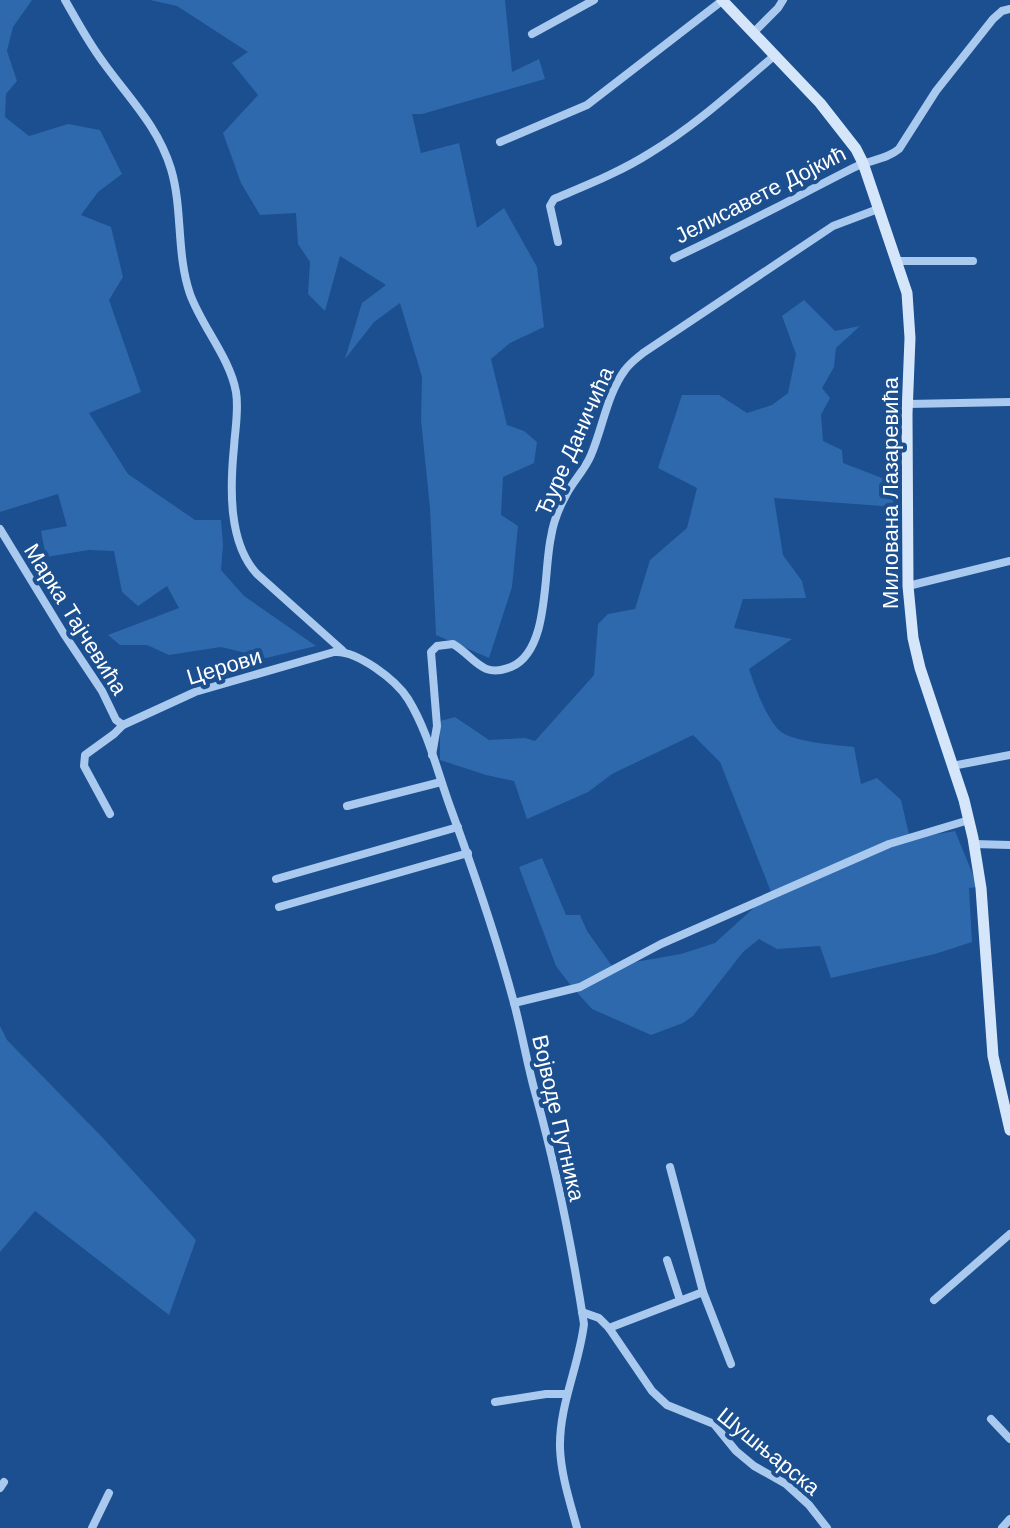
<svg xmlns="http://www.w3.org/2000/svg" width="1010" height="1528" font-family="Helvetica,sans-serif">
  <rect width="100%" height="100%" fill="#1b4f8f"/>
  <g fill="#2e69ad">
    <polygon points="0,0 32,0 13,27 7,51 17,81 6,94 5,117 29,136 68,124 100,130 122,174 98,192 81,215 111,227 123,277 109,300 141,392 89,413 128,474 195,520 221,520 223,545 221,570 244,596 316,646 266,658 221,647 169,655 147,645 120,645 108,635 179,608 167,586 138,606 122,592 114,551 89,550 46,557 41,531 67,526 58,494 0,512"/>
    <polygon points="150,0 505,0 512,72 539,59 545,79 422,114 412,114 421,153 459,143 477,228 504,208 537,267 544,327 510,343 491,359 507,425 524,431 537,442 534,463 503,477 501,515 518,526 512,587 489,658 436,635 430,508 421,420 422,377 400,303 374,322 345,359 362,303 386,285 340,256 325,311 308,294 310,262 298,244 296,213 260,215 241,183 223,133 258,95 232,63 248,52 177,6"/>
    <path d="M804,300l31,31 25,-5 -24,22 -2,19 -12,21 8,10 -9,17 2,26 19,9 1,13 52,20v24l-121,-9 9,57 19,26 4,17 -63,1 -9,29 58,11 -43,30c6,18 17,49 31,62 13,11 56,14 74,16l7,37 16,-6 24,22 9,39 45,-8 23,56 -9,1 3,54 -37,12 -104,24 -11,-32 -43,3 -18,-10 -16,13 -50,64 -10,7 -32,12 -59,-26 -20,-22 -16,-21 -37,-99 23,-9 24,57h14l7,16 25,35 69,-12 34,-11 56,-51 -51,-130 -27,-27 -81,39 -24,18 -61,27 -13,-38 -28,-6 -46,-15v-39l15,-4 34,23 36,-2 10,3 59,-66 4,-51 10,-10 27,-5 15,-49 37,-32 10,-40 -39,-20 24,-73h37l28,18 25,-8 16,-12 8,-39 -14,-38z"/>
    <polygon points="0,1026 7,1040 102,1137 196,1240 169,1315 35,1211 0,1252"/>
  </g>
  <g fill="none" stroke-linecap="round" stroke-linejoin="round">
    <g stroke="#a9c9ee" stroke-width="8">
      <path d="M65,0c12,21 23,42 38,62 25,35 55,64 68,107 12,40 5,84 19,125 12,33 40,64 46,98 3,18 -1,38 -2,55 -4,40 -6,96 23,127l86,77"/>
      <polyline points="753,33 778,8 783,0"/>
      <polyline points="532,34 594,0"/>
      <polyline points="500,142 587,105 723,0"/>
      <path d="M558,242l-8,-36 4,-7c33,-14 66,-27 96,-46 45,-27 84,-63 124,-97"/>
      <path d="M674,258c61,-28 120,-60 179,-90 15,-8 33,-8 46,-19l37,-58 57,-72 9,-8 8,-2"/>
      <polyline points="895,261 973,261"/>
      <polyline points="908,404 1010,402"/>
      <polyline points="0,529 64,634 102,691 116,720 123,725"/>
      <polyline points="908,586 1010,561"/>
      <path d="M432,755l5,-29 -6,-74 6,-6 16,-2c22,13 28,35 58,23 39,-16 32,-95 40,-130 2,-13 8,-29 14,-40 7,-15 20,-27 26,-42 12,-28 16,-61 34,-85 5,-7 12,-12 18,-17l190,-127 45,-17"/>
      <polyline points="952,766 1010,755"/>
      <polyline points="347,806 441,782"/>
      <path d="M110,814l-26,-48 1,-11 29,-21 9,-9 72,-33 139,-40c23,-2 62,28 74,47 21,34 30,76 44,113 23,63 45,127 62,191 8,30 13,60 21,89 21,75 37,155 49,232 -5,42 -25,81 -24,124 1,27 10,54 17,80"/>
      <polyline points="974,844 1010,845"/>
      <polyline points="276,879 458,827"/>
      <polyline points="279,907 468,853"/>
      <polyline points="514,1003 580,987 661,944 889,844 969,820"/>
      <polyline points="670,1167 703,1292"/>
      <polyline points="667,1260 680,1300"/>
      <polyline points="934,1300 1010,1234"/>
      <polyline points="582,1312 599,1318 609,1328 652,1391 667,1405 714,1424 736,1451 754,1466 786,1484 809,1505 827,1528"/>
      <polyline points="609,1328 703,1292 731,1364"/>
      <polyline points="495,1402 546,1394 567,1394"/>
      <polyline points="991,1419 1010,1439"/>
      <polyline points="0,1488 4,1482"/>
      <polyline points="92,1528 109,1493"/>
      <polyline points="1002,1528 1010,1519"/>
    </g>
    <polyline stroke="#d6e6fa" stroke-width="11" points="722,0 820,103 856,149 863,163 907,293 910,338 907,414 908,586 913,638 920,668 964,800 973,838 981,888 993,1056 1010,1130"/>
  </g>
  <g text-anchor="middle" stroke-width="8" stroke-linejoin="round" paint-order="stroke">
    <g font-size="22" fill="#fff" stroke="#1b4f8f">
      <text transform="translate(760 194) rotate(-27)" y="8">Јелисавете Дојкић</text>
      <text transform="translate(574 441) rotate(-66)" y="8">Ђуре Даничића</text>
      <text transform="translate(890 493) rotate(-90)" y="8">Милована Лазаревића</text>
      <text transform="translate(76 619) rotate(58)" y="8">Марка Тајчевића</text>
      <text transform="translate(224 666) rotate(-17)" y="8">Церови</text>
      <text transform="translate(559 1118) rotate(77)" y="8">Војводе Путника</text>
      <text transform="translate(769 1451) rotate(39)" y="8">Шушњарска</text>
    </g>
  </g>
</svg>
